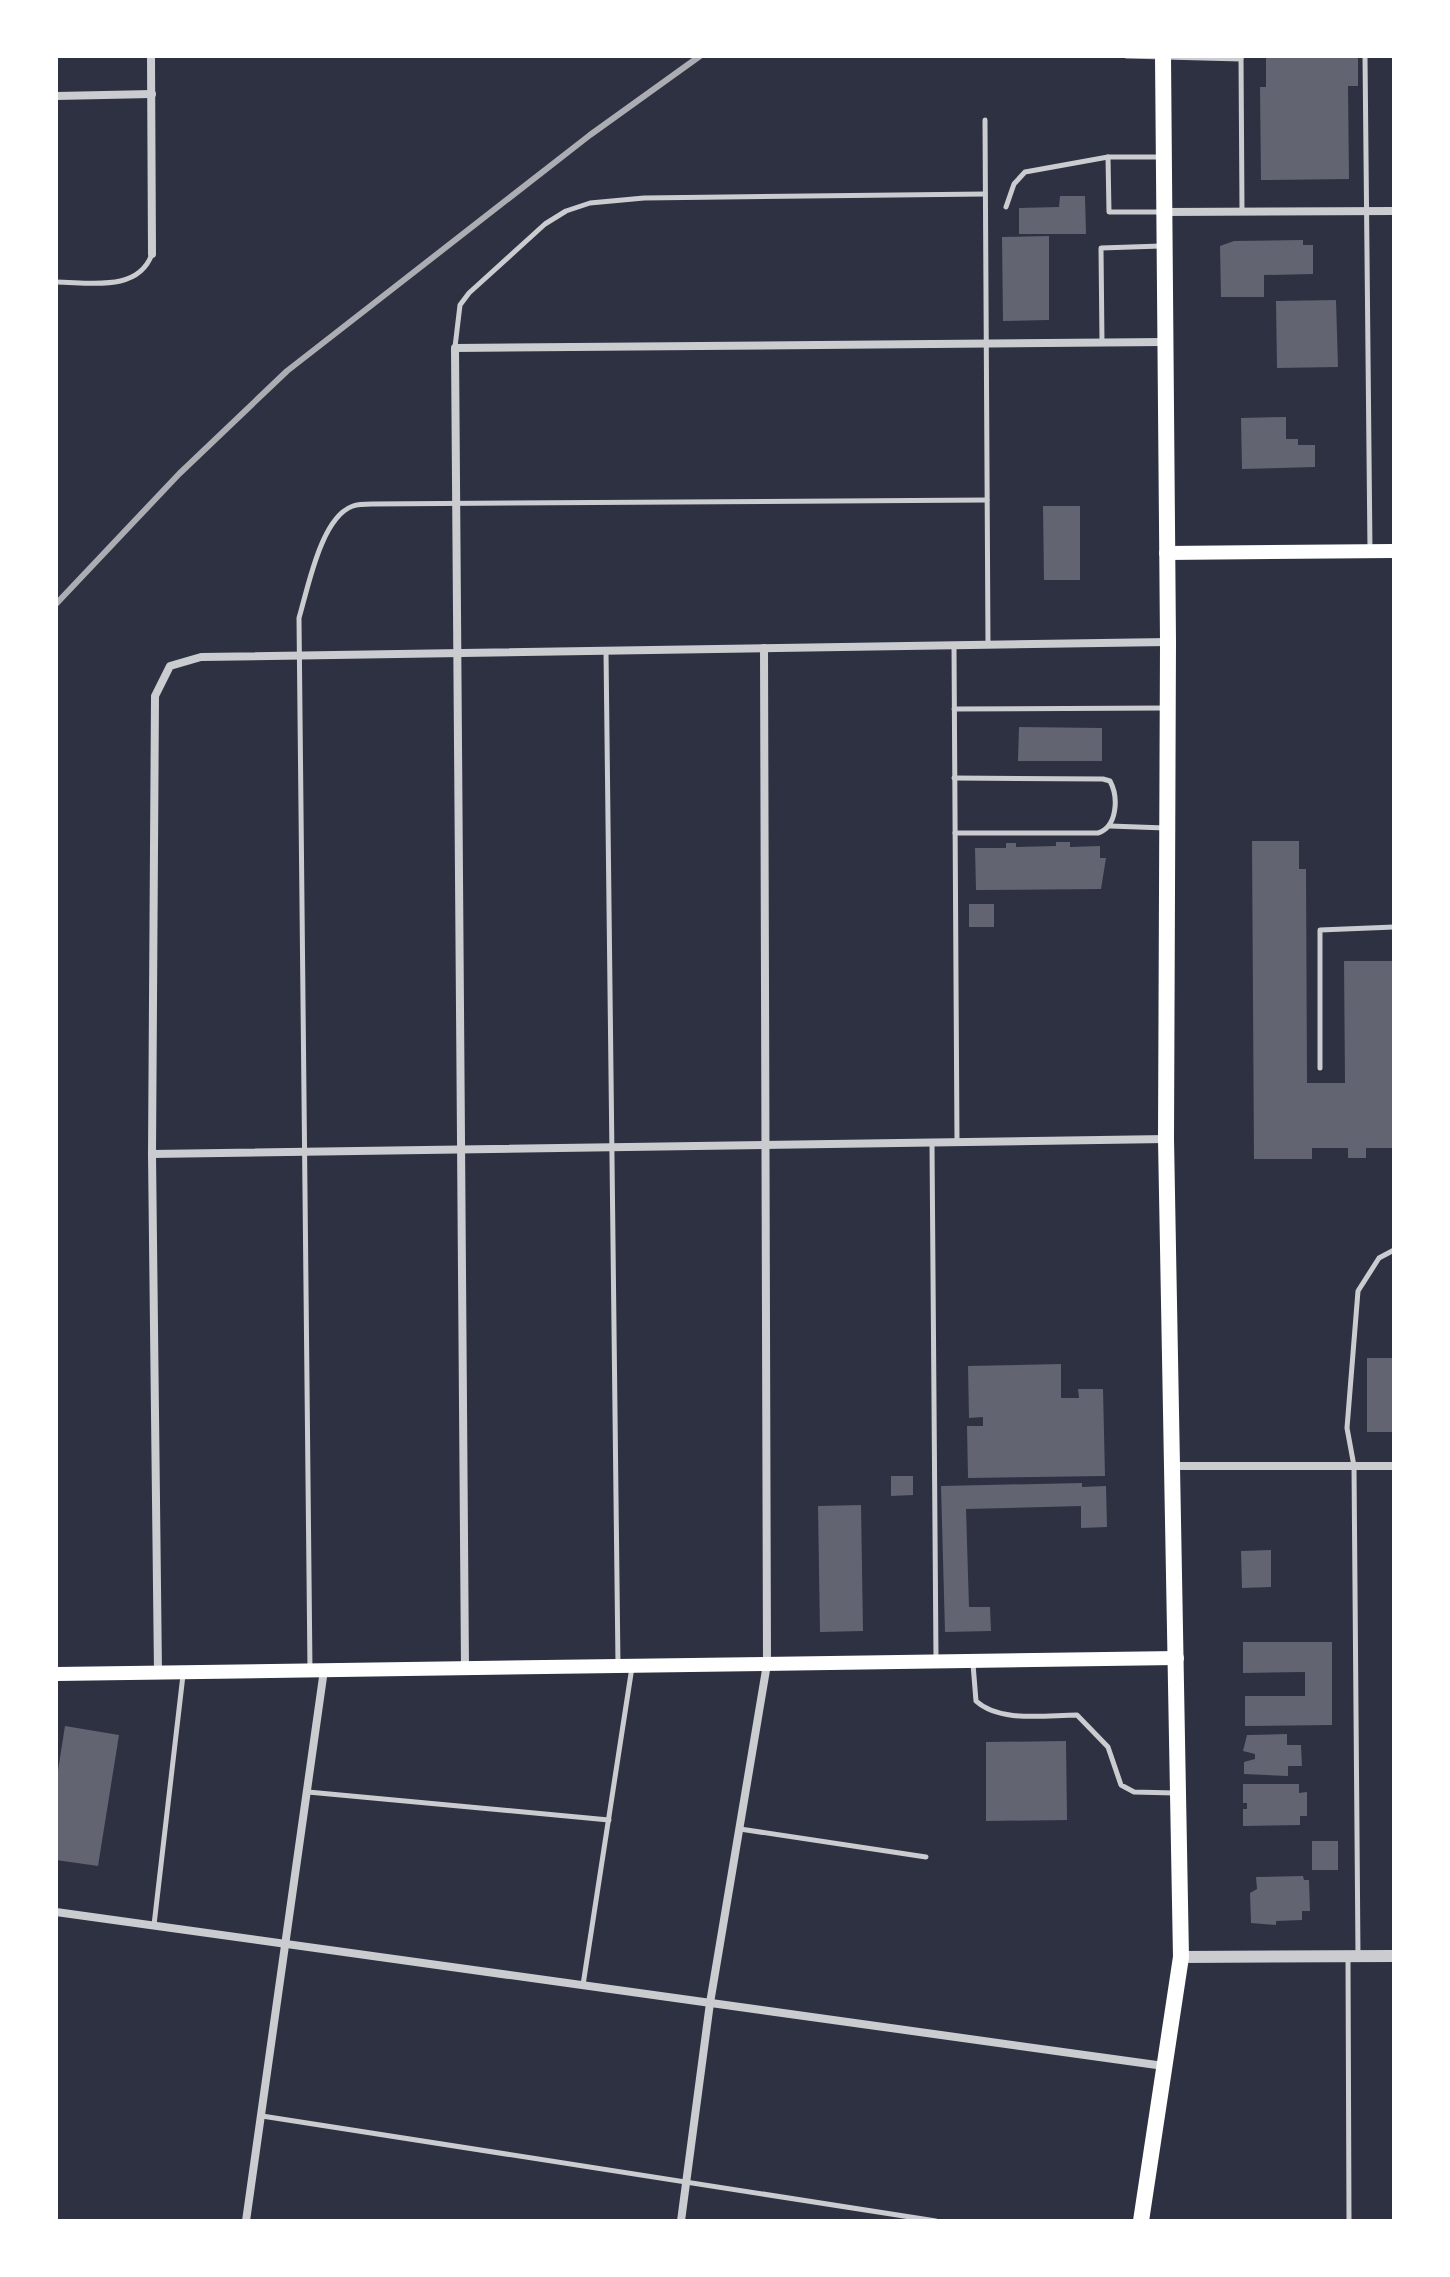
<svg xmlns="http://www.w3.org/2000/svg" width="1450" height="2277" font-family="Inter,sans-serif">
  <rect width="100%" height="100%" fill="#2d3142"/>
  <g fill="#626471">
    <polygon points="1266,56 1358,56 1358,86 1348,86 1349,179 1261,180 1260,87 1266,87"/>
    <polygon points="1060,196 1085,196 1086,234 1019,234 1019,208 1059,207"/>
    <polygon points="1049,236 1049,320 1003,321 1002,237"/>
    <polygon points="1303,240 1303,245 1313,245 1313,274 1264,275 1264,297 1221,297 1220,246 1234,241"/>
    <polygon points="1336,300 1338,367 1277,368 1276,301"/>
    <polygon points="1286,417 1286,439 1298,439 1298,445 1315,445 1315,467 1242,469 1241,418"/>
    <polygon points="1043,506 1080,506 1080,580 1044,580"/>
    <polygon points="1019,727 1102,728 1102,761 1018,761"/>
    <polygon points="1252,841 1299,841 1299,869 1306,869 1307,1083 1345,1083 1344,961 1394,961 1394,1148 1366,1148 1366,1158 1348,1158 1348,1148 1312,1148 1312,1159 1254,1159"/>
    <polygon points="1056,842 1070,842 1070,847 1100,846 1100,858 1106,858 1101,889 976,890 975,848 1006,848 1006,843 1016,843 1016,847 1056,846"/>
    <rect x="969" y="904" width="25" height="23"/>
    <rect x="1367" y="1358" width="27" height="74"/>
    <polygon points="1061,1364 1061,1398 1079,1398 1078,1389 1103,1389 1105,1476 968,1478 967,1426 983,1426 983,1417 969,1418 968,1366"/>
    <polygon points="891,1476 913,1476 913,1495 891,1496"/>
    <polygon points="1082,1483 1082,1487 1106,1486 1107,1527 1081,1528 1081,1506 966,1509 969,1607 990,1607 991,1631 945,1632 941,1486"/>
    <polygon points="861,1505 863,1631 820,1632 818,1506"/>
    <polygon points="1271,1550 1271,1587 1242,1588 1241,1551"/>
    <polygon points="1243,1642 1332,1642 1332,1725 1245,1726 1245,1696 1305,1696 1305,1672 1243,1673"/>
    <polygon points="65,1726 119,1735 98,1866 56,1860 56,1783"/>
    <polygon points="1287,1734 1287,1745 1301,1745 1302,1766 1288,1766 1288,1776 1244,1774 1244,1762 1255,1759 1255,1754 1243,1751 1247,1735"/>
    <polygon points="1066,1741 1067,1820 986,1821 986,1742"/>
    <polygon points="1243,1784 1299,1784 1299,1793 1307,1792 1307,1816 1300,1816 1300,1825 1243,1826 1243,1809 1247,1809 1247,1803 1243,1803"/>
    <rect x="1312" y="1841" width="26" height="29"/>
    <polygon points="1303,1876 1304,1880 1309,1880 1310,1911 1302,1911 1302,1920 1276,1921 1276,1925 1251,1923 1250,1893 1257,1889 1256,1877"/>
  </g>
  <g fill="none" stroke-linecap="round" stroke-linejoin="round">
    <g stroke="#caccd0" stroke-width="5">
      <polyline points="1127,56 1241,59"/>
      <polyline points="1241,56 1242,211"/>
      <polyline points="1365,56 1370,551"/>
      <polyline points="985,120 988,645"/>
      <polyline points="1160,157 1108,157 1109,212 1163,212"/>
      <polyline points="1006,207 1014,184 1025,172 1108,157"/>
      <path d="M56,282c33,0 82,11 96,-28"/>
      <polyline points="1102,342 1101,248 1161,246"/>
      <polyline points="455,347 460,305 469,293 545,224 566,211 590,203 644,198 985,194"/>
      <polyline points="954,646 957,1143"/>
      <polyline points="606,651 618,1665"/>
      <polyline points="954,709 1165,708"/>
      <path d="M954,778l149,1 7,2c9,17 7,46 -12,52h-143"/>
      <polyline points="1110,826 1165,828"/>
      <polyline points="1320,1068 1320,930 1394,927"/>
      <polyline points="932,1144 936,1659"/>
      <path d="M973,1664l3,37c24,22 70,14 101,14l31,32 13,38 13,7 40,1"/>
      <path d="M310,1670l-11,-1052c9,-30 22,-101 54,-112 5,-2 13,-2 19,-2l615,-4"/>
      <polyline points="308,1792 609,1820"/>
      <polyline points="740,1829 926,1857"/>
      <polyline points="154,1925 183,1675"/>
      <polyline points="1358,1955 1354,1466 1347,1428 1358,1291 1379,1258 1394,1250"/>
      <polyline points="1348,1958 1349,2221"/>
      <polyline points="583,1985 632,1667"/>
      <polyline points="262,2116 936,2221"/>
    </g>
    <g stroke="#caccd0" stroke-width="8">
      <polyline points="151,56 152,254"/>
      <polyline points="56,96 152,94"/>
      <polyline points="1165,212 1394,211"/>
      <polyline points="152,1154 1166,1139"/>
      <polyline points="1170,1466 1394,1466"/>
      <polyline points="465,1669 455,348 1165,342"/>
      <polyline points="158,1673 152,1154 155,696 170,666 201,657 1168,642"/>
      <polyline points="56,1912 1164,2066"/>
      <polyline points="246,2221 324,1670"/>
      <polyline points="681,2221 710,2003 767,1664 764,648"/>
    </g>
    <polyline stroke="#caccd0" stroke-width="12" points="1181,1957 1394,1956"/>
    <g stroke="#fff" stroke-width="14">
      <polyline points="1166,553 1394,551"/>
      <polyline points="56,1674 1177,1658"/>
    </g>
    <polyline stroke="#fff" stroke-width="16" points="1141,2221 1181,1957 1166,1139 1168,642 1163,56"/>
    <polyline stroke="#abadb3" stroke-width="6" points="56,604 179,474 287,371 590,135 700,56"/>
  </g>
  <rect width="1450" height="2277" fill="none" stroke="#ffffff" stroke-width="116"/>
</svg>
